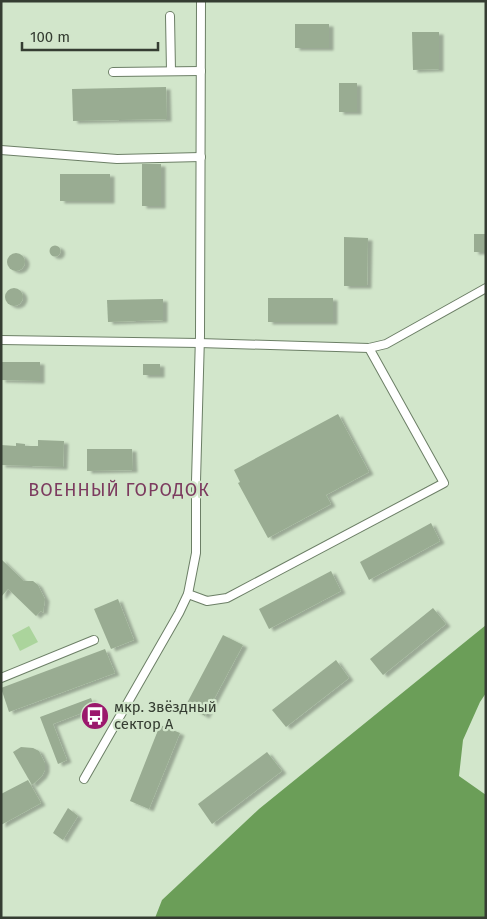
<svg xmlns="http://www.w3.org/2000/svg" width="487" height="919" font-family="'Fira Sans',sans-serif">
  <defs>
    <filter id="shadow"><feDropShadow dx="4.5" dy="2.5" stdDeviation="1" flood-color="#0004"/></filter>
  </defs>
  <rect width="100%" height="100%" fill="#d2e6cb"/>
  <polygon fill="#abd49c" points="29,626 38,642 20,651 12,635"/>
  <polygon fill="#6b9e58" points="486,625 486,693 480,702 463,740 459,776 486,795 486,918 155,918 162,900 259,809"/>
  <g fill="#99ac92" filter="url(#shadow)">
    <rect x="295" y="24" width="34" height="24"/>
    <polygon points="412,32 439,32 439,69 413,70"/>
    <rect x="339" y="83" width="18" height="29"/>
    <polygon points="166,87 167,119 73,121 72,89"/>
    <rect x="142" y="164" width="19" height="42"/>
    <rect x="60" y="174" width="50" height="27"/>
    <rect x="474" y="234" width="12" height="18"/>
    <polygon points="344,237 368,238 367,286 344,286"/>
    <circle cx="55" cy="251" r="5.5"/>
    <circle cx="16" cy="262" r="9"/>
    <circle cx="14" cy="297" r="9"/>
    <rect x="268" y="298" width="65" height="24"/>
    <polygon points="163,299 163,320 108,322 107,300"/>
    <polygon points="1,362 40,362 40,381 1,380"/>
    <rect x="143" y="364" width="17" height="11"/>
    <polygon points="338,414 369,472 326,495 331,504 268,538 238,483 240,482 234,470"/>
    <polygon points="38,440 64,441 63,467 1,465 1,445 16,446 16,443 25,444 25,446 38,446"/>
    <polygon points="87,449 132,449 133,470 87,471"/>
    <polygon points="431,523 440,541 369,580 360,562"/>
    <polygon points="1,559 24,581 33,581 38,585 45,599 43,613 41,611 36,616 8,589 1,597"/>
    <polygon points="331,571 341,591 269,629 259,609"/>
    <polygon points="118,599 134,640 111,649 94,609"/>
    <polygon points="433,608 446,624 383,675 370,659"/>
    <polygon points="223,635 243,645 205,716 186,705"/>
    <polygon points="105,649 115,673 9,712 1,688"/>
    <polygon points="336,660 349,678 286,727 272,710"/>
    <polygon points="91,698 95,708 53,724 67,760 58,764 40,717"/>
    <polygon points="160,725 180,733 149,809 130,801"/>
    <polygon points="21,747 33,748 39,751 45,763 45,770 42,776 32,785 13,752"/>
    <polygon points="267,752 282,771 212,824 198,804"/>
    <polygon points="28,780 41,803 1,825 1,794"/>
    <polygon points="68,808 78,816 63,840 53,833"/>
  </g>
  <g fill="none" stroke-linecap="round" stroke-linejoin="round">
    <defs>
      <g id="street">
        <polyline points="170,16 171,71"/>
        <polyline points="113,72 201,71"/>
        <polyline points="1,150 117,159 201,157"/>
        <polyline points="1,340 199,343 369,348 386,344 486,288"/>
        <polyline points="188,594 207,601 227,598 444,483 369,348"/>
        <polyline points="1,678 94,640"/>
        <polyline points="84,779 179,613 188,594 196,553 196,481 200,336 201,1"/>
      </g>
    </defs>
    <use href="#street" stroke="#6c7f66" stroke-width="10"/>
    <use href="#street" stroke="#fff" stroke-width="8"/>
  </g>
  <defs>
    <symbol id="bus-disc" viewBox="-11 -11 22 22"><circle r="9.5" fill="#9b186c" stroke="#d2e6cb"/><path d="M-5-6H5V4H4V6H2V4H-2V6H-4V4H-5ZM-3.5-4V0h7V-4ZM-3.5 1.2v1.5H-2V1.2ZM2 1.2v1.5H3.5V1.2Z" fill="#fff"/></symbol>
  </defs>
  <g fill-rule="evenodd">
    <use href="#bus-disc" x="79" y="700" width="32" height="32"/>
  </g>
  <g text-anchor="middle" stroke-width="4.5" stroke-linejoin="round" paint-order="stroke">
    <g font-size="15" fill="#353d32" stroke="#d2e6cb" text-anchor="start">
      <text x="114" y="712">мкр. Звёздный<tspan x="114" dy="17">сектор А</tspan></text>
    </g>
    <g font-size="18" letter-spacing="1" fill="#7c3b5f" stroke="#d2e6cb">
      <text x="119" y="496">ВОЕННЫЙ ГОРОДОК</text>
    </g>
  </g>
  <rect width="487" height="919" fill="none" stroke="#353d32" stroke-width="5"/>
  <path d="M22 42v8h136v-8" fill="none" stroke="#353d32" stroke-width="2.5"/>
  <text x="30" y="42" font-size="15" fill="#353d32" stroke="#d2e6cb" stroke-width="4" paint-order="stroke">100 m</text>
</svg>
